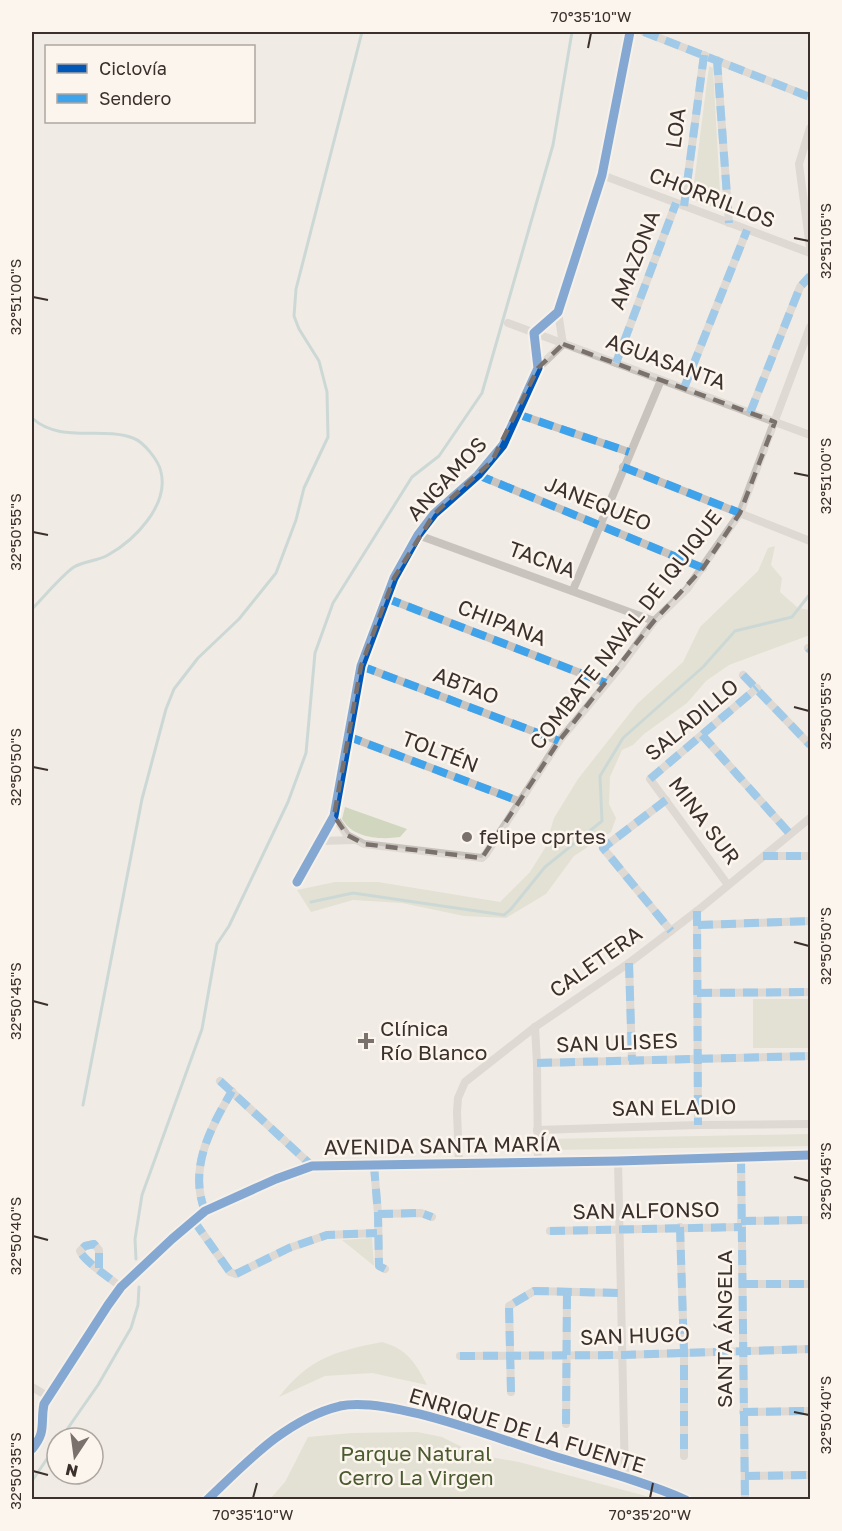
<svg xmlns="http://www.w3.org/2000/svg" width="842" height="1531" font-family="'Golos Text',sans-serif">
  <rect width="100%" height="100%" fill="#f0ebe5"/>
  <g fill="#d1d6bf">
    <polygon points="709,66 713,68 721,210 692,199"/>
    <polygon points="775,546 771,565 782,578 780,592 798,608 810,610 810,635 729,665 706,681 687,703 644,734 633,745 622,750 610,777 609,804 616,818 611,832 574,856 546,894 506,918 464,916 402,903 353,900 311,912 297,890 335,882 378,882 500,902 530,872 545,848 554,818 578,779 637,704 683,662 700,627 758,571 768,548"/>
    <path d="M345,807l62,22 -7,8c-21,3 -47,1 -58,-18z"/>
    <rect x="753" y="999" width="57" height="49"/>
    <polygon points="810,1134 810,1146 547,1150 547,1139"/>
    <polygon points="372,1238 374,1266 342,1240"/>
    <path d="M382,1342c25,7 33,20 45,43l-55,-12 -47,3 -46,21c30,-39 57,-46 103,-55z"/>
    <polygon points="417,1432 442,1437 478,1455 519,1462 657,1499 270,1499 285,1482 308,1437 351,1433"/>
  </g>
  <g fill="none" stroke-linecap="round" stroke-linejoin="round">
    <g stroke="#a1c2c1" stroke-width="3">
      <path d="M32,418c29,26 68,8 101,20 11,4 26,23 28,34 8,33 -26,68 -53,83 -10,6 -24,6 -34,12 -11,7 -32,32 -42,42"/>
      <polyline points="311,902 353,893 504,915 511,909 545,867 602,821 600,776 623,738 703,667 735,631 792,617 810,594"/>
      <polyline points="83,1105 142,799 166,709 174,689 198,658 239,619 276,573 296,520 304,488 328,437 327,392 319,361 299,329 294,316 296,289 362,32"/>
      <polyline points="136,1259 135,1239 142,1195 202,1029 217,944 229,926 288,802 306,753 315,653 333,603 412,477 439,456 482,393 553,145 572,32"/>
      <polyline points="61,1438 98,1385 131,1328 138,1305 139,1287"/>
      <polyline points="32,1481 57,1444"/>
    </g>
    <g stroke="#c9c3be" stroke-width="8">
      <polyline points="644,32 810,97"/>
      <polyline points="717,60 729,223"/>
      <polyline points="810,128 799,164 810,248"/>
      <polyline points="602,175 810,253"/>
      <polyline points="684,206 704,55"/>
      <polyline points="508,323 810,435"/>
      <polyline points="616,363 676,203"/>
      <polyline points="538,368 563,344 558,312"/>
      <polyline points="684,388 747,230"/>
      <polyline points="750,413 800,287 810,276"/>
      <polyline points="517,414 629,452"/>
      <polyline points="623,467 810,541"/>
      <polyline points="478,475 703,568"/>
      <polyline points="418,535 654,621"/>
      <polyline points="573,590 661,380"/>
      <polyline points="386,598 606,683"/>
      <polyline points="808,648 810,650"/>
      <polyline points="361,666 559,741"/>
      <polyline points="743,675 810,745"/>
      <polyline points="702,735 790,834"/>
      <polyline points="347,736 521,802"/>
      <polyline points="666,800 603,848 671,931"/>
      <polyline points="334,816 347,835 364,844 482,858 486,854 559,741 620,667 654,621 687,589 740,513 810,327"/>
      <polyline points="320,841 354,840"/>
      <polyline points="764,856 810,856"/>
      <polyline points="297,882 334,816 361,666 394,578 418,535 434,514 478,475 503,445 538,368 534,333 558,312 602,175 630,32"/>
      <polyline points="728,885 650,779 757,688"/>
      <polyline points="697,911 698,1125"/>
      <polyline points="698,925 810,921"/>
      <polyline points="629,963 632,1061"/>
      <polyline points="697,993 810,992"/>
      <polyline points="535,1027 537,1063 538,1163"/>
      <polyline points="537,1063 810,1056"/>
      <polyline points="220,1081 312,1166"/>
      <polyline points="537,1130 698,1125 810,1124"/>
      <polyline points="741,1158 745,1500"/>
      <polyline points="618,1161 625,1478"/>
      <polyline points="459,1164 457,1112 458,1098 465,1082 535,1027 629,963 697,911 810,818"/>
      <polyline points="374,1166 378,1214 379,1266 385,1269"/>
      <path d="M205,1211c-17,-43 6,-84 27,-120"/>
      <polyline points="378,1214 421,1213 432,1217"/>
      <polyline points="194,1221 230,1272 236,1274 289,1248 327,1235 377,1233"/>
      <polyline points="741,1221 810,1220"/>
      <polyline points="680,1227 684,1352 684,1456"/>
      <polyline points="550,1231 742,1227"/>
      <path d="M99,1268v-18l-5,-6 -9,2 -5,5c3,9 31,28 41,36"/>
      <polyline points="743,1284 810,1284"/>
      <polyline points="460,1356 623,1355 810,1349"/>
      <polyline points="32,1387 49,1397"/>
      <polyline points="511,1392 509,1306 534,1291 620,1293"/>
      <polyline points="743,1412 810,1411"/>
      <polyline points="566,1424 567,1292"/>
      <path d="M32,1449c15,-18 8,-25 12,-45l64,-99 13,-18 51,-48 33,-28 71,-32 36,-13 306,-5 192,-6"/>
      <polyline points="745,1476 810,1475"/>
    </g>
    <path stroke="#bab3ae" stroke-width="12" d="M207,1500c39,-37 79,-81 133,-94 47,-10 150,30 198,45 49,16 100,28 148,49"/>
    <g stroke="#3fa3eb" stroke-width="8" stroke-dasharray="15 8" stroke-linecap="butt">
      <polyline points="644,32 810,97"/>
      <polyline points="717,60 729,223"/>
      <polyline points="684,206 704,55"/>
      <polyline points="616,363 676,203"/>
      <polyline points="684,388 747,230"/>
      <polyline points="750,413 800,287 810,276"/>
      <polyline points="517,414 629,452"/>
      <polyline points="623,467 740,513"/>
      <polyline points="478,475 703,568"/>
      <polyline points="386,598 606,683"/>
      <polyline points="808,648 810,650"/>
      <polyline points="361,666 559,741"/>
      <polyline points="743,675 810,745"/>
      <polyline points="702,735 790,834"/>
      <polyline points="347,736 521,802"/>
      <polyline points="650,779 757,688"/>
      <polyline points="666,800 603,848 671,931"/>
      <polyline points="763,856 810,856"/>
      <polyline points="697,911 698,1125"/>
      <polyline points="698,925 810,921"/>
      <polyline points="629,963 632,1061"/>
      <polyline points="697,993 810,992"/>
      <polyline points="537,1063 810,1056"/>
      <polyline points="220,1081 312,1166"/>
      <polyline points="741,1158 745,1500"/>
      <polyline points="374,1166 378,1214 379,1266 385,1269"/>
      <path d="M205,1211c-17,-43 6,-84 27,-120"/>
      <polyline points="378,1214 421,1213 432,1217"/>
      <polyline points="194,1221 230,1272 236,1274 289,1248 327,1235 377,1233"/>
      <polyline points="741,1221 810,1220"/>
      <polyline points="680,1227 684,1352 684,1456"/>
      <polyline points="550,1231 742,1227"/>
      <path d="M99,1268v-18l-5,-6 -9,2 -5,5c3,9 31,28 41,36"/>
      <polyline points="743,1284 810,1284"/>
      <polyline points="460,1356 623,1355 810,1349"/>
      <polyline points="511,1392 509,1306 534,1291 620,1293"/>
      <polyline points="743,1412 810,1411"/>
      <polyline points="566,1424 567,1292"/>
      <polyline points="745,1476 810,1475"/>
    </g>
    <defs>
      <g id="cycleway">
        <polyline points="297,882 334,816 361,666 394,578 418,535 434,514 478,475 503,445 538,368 534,333 558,312 602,175 630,32"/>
        <path d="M32,1449c15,-18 8,-25 12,-45l64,-99 13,-18 51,-48 33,-28 71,-32 36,-13 306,-5 192,-6"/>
        <path d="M207,1500c39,-37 79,-81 133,-94 47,-10 150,30 198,45 49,16 100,28 148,49"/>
      </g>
    </defs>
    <use href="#cycleway" stroke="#fbf5ee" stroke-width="13"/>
    <use href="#cycleway" stroke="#0057b8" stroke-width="9"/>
  </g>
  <path d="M0 0H842V1531H0ZM563,344l212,78 -35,91 -37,55 -49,53 -95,120 -77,117 -118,-14 -17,-9 -13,-19 27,-150 33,-88 40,-64 58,-53 46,-93z" fill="#f0ebe5" fill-opacity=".55" fill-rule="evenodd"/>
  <path fill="none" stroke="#7a716c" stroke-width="4.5" stroke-dasharray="12 8" stroke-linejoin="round" d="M563,344l212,78 -35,91 -37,55 -49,53 -95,120 -77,117 -118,-14 -17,-9 -13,-19 27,-150 33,-88 40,-64 58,-53 46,-93z"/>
  <path fill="none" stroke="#3b302b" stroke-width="2" d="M588,48l3,-15M794,238l15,3M33,297l15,3M794,473l15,3M33,532l15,3M794,707l15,4M33,767l15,3M794,942l15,4M33,1001l15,4M794,1177l15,4M33,1236l15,4M794,1412l15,3M33,1471l15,4M253,1498l4,-15M650,1498l3,-15"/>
  <g fill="#7a716c" stroke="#fbf5ee" stroke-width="2">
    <circle cx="467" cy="837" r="6"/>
    <path d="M363 1032h6v6h6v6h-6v6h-6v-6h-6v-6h6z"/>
  </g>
  <g text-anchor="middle" stroke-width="5" stroke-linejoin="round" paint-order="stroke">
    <g font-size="21" fill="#3b302b" stroke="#fbf5ee">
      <text transform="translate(676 128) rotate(-82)" y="7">LOA</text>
      <text transform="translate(712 198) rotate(21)" y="7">CHORRILLOS</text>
      <text transform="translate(635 260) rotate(-69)" y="7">AMAZONA</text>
      <text transform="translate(666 362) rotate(20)" y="7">AGUASANTA</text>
      <text transform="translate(447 479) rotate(-47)" y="7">ANGAMOS</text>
      <text transform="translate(598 504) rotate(22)" y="7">JANEQUEO</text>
      <text transform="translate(542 560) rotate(20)" y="7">TACNA</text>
      <text transform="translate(502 623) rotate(21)" y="7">CHIPANA</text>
      <text transform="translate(626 630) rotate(-52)" y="7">COMBATE NAVAL DE IQUIQUE</text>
      <text transform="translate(466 686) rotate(21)" y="7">ABTAO</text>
      <text transform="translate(692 720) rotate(-40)" y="7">SALADILLO</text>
      <text transform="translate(440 752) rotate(21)" y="7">TOLTÉN</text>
      <text transform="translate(704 821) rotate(53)" y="7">MINA SUR</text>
      <text transform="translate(596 962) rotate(-35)" y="7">CALETERA</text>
      <text transform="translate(617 1043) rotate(-2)" y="7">SAN ULISES</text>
      <text transform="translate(674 1108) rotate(-1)" y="7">SAN ELADIO</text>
      <text transform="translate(442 1146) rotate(-1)" y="7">AVENIDA SANTA MARÍA</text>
      <text transform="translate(646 1211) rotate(-1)" y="7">SAN ALFONSO</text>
      <text transform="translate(725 1329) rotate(-90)" y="7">SANTA ÁNGELA</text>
      <text transform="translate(635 1336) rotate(-2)" y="7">SAN HUGO</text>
      <text transform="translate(527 1431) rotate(17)" y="7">ENRIQUE DE LA FUENTE</text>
    </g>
    <g font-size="21" fill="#3b302b" stroke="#fbf5ee" text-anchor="start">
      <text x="479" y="844">felipe cprtes</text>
      <text x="380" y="1036">Clínica<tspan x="380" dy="24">Río Blanco</tspan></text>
    </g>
    <g font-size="21" fill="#4a5a2e" stroke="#fbf5ee">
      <text x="416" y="1461">Parque Natural<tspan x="416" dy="24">Cerro La Virgen</tspan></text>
    </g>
  </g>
  <rect width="842" height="1531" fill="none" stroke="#fbf5ee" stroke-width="66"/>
  <rect x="45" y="45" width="210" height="78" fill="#fbf5ee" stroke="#aea6a0" stroke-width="1.5"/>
  <rect x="57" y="64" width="30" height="9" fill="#0057b8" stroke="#aea6a0" stroke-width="1.5"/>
  <text x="99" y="75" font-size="18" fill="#3b302b">Ciclovía</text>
  <rect x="57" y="94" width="30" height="9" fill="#3fa3eb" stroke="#aea6a0" stroke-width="1.5"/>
  <text x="99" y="105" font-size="18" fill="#3b302b">Sendero</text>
  <g transform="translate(75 1456) rotate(193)"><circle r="28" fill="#fbf5ee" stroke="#aea6a0" stroke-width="1.5"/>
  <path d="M0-4.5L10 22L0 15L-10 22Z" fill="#7a716c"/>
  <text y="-9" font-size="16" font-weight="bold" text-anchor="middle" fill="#3b302b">N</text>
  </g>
  <rect x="33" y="33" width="776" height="1465" fill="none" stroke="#3b302b" stroke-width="2"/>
  <g font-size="15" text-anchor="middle" fill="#3b302b">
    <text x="591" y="22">70°35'10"W</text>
    <text transform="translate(826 241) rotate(-90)" y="5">32°51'05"S</text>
    <text transform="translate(16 297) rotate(-90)" y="5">32°51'00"S</text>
    <text transform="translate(826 476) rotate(-90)" y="5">32°51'00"S</text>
    <text transform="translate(16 532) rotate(-90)" y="5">32°50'55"S</text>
    <text transform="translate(826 711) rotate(-90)" y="5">32°50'55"S</text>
    <text transform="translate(16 767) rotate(-90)" y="5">32°50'50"S</text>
    <text transform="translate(826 946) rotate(-90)" y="5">32°50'50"S</text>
    <text transform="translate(16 1001) rotate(-90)" y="5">32°50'45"S</text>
    <text transform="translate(826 1181) rotate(-90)" y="5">32°50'45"S</text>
    <text transform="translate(16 1236) rotate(-90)" y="5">32°50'40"S</text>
    <text transform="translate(826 1415) rotate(-90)" y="5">32°50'40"S</text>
    <text transform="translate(16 1471) rotate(-90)" y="5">32°50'35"S</text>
    <text x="253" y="1520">70°35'10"W</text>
    <text x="650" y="1520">70°35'20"W</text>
  </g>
</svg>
